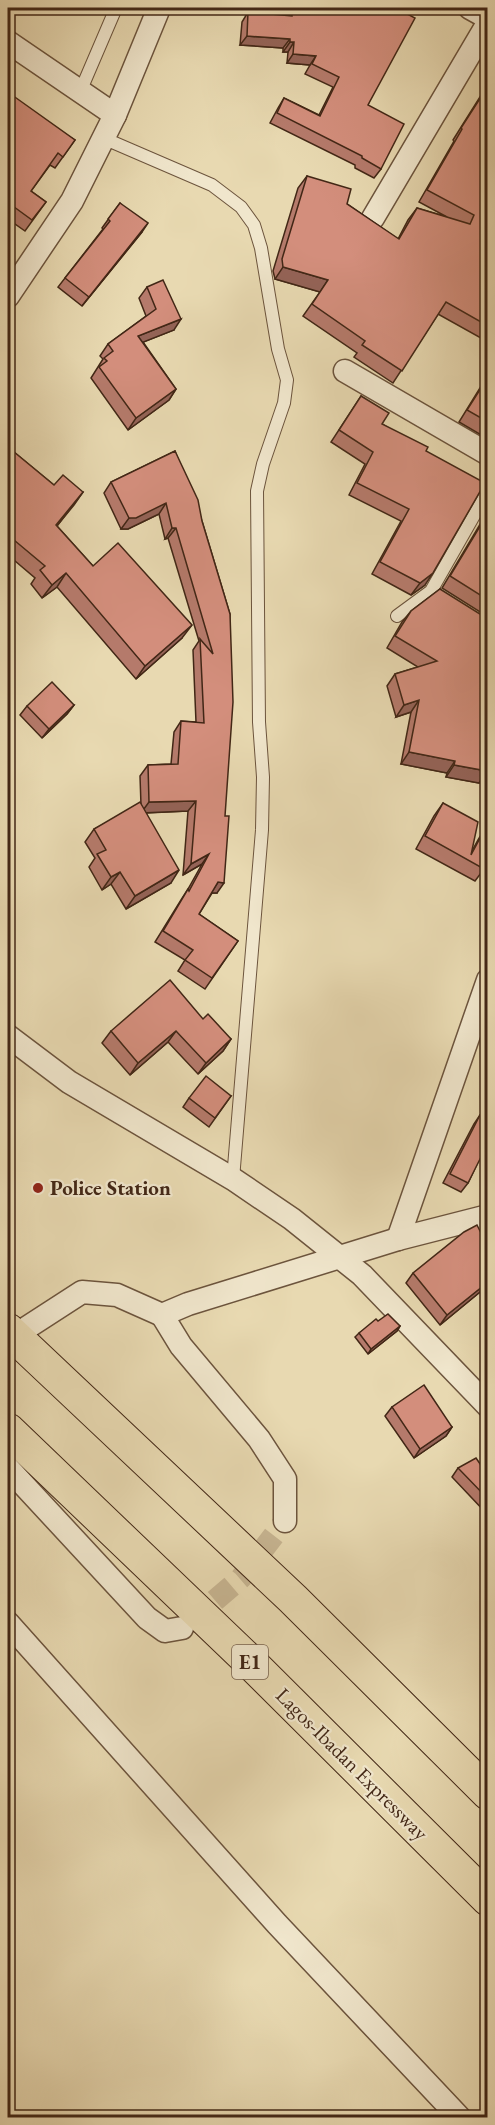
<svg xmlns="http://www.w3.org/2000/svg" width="495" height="2125" font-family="'EB Garamond',serif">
  <rect width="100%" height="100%" fill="#e8d9b1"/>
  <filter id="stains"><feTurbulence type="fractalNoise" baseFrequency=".00333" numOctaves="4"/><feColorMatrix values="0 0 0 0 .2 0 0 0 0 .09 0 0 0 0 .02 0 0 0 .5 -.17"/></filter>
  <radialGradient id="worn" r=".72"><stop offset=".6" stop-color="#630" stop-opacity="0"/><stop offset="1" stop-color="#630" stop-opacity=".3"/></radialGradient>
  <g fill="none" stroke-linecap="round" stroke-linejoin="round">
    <polyline stroke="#c7b592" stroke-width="22" stroke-dasharray="22 11" stroke-linecap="butt" points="190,1622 241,1578 285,1521"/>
    <defs>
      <g id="service">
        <polyline points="80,92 116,8"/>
        <polyline points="103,138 212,185 241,207 254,225 261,248 278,349 287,380 284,403 263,464 257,491 259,722 263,777 262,830 233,1179"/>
        <polyline points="397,616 431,591 488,491"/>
      </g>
      <g id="minor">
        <polyline points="470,8 488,18"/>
        <polyline points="8,42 115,115"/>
        <polyline points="373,218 488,23"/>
        <polyline points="8,296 72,201 115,115 159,8"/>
        <polyline points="345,371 488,454"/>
        <polyline points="8,1036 69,1082 233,1179 292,1219 362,1275 488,1406"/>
        <polyline points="398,1239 488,980"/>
        <polyline points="162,1315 181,1346 259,1439 285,1479 285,1521"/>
        <polyline points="14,1336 82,1292 117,1295 162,1315 188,1304 398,1239 488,1216"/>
        <polyline points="8,1468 147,1618 165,1631 182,1628"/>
        <polyline points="8,1623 277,1924 460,2118"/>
      </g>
      <g id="motorway">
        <polyline points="8,1330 293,1599 488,1793"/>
        <polyline points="8,1430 244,1656 488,1899"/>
      </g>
    </defs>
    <use href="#service" stroke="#6c543d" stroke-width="14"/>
    <use href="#minor" stroke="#6c543d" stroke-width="25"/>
    <use href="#motorway" stroke="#422716" stroke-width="35"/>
    <use href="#service" stroke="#f0e6cc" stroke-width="12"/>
    <use href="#minor" stroke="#f0e6cc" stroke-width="22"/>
    <use href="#motorway" stroke="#e8d9b1" stroke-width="33"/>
  </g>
  <g fill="#b57a6b" stroke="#422716" stroke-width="1.5">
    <polygon points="292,8 396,8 368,105 381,169 374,178 355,168 355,165 270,123 278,108 284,98 319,115 333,87 305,74 310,65 287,63 288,52 283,52 283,48 240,45 242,22 248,12 287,15"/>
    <polygon points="488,84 488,342 438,314 393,383 354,357 357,353 303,316 320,292 275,279 273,271 298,188 307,176 398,239 408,220 417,208 447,217 419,202 454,141 453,140"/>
    <polygon points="8,102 75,140 55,168 50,165 31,191 46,202 25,231 8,219"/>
    <polygon points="120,203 142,232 82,306 58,287 103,229 102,228"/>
    <polygon points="147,287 174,330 143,342 176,389 169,400 128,430 91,378 103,359 100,356 108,344 146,316 139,298"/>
    <polygon points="488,375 488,439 459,422"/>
    <polygon points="361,396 382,424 426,451 425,585 411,595 372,574 401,521 349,495 365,464 331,442"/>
    <polygon points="8,447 54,485 83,492 57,526 93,566 182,638 136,679 57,587 42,598 31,584 35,578 8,555"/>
    <polygon points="175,451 202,521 230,614 217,893 212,893 199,914 238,941 205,989 178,971 185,960 155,942 181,900 188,889 202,864 183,875 188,811 146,813 171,883 126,909 111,884 102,890 89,867 95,858 85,842 94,829 141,805 140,776 148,765 171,764 174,732 181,721 196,722 193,650 199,641 168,538 165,539 159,514 128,529 121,529 104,493 111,482"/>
    <polygon points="488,511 488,617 442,588"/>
    <polygon points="440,589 479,783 446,777 447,773 401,764 411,712 396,717 387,686 395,674 418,667 387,648 402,622 411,611"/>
    <polygon points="74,705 67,714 42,738 20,715 27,706"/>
    <polygon points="443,803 473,849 478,840 486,827 484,869 475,881 416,849 434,816"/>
    <polygon points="203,1019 231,1039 223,1051 198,1074 168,1042 130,1075 102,1043 111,1031"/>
    <polygon points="231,1096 209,1127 183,1107 189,1098"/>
    <polygon points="480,1115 488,1119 488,1156 483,1162 479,1160 468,1183 461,1192 443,1183 474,1124"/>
    <polygon points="488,1232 488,1304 480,1292 440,1325 406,1283 413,1273"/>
    <polygon points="378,1321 400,1326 397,1331 368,1354 355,1337 359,1333"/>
    <polygon points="392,1407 452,1427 446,1436 414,1458 385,1416"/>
    <polygon points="458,1468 485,1471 488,1468 488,1515 452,1477"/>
  </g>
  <g fill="#946357" stroke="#422716" stroke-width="1.5">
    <polygon points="247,36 290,39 283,48 240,45"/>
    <polygon points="290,42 294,42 288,52 283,52"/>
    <polygon points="293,54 316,56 310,65 287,63"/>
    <polygon points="148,223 142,232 82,306 89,297"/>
    <polygon points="283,267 328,280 320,292 275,279"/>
    <polygon points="181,319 174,330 131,347 138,336"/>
    <polygon points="176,389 169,400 128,430 136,418"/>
    <polygon points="83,492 74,505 47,538 56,525"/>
    <polygon points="166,503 159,514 128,529 121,529 129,518"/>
    <polygon points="172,528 176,528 168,538 165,539"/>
    <polygon points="66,573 57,587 42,598 52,585"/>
    <polygon points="433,573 425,585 411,595 420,583"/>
    <polygon points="192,625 182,638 136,679 145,666"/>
    <polygon points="419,700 411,712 396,717 404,705"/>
    <polygon points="74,705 67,714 42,738 49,729"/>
    <polygon points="409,752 455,761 447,773 401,764"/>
    <polygon points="454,765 487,771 479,783 446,777"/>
    <polygon points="196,801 188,811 141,813 149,802"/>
    <polygon points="209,854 202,864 183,875 191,864"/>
    <polygon points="179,870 171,883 126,909 135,896"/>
    <polygon points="120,872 111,884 102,890 111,877"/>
    <polygon points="218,882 224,883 217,893 211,893"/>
    <polygon points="176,1031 168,1042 130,1075 138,1063"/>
    <polygon points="231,1039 223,1051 198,1074 206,1063"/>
    <polygon points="488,1282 480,1292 440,1325 447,1315"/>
    <polygon points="400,1326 397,1331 368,1354 371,1349"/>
    <polygon points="452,1427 446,1436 414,1458 420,1449"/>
  </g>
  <g fill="#d38e7c" stroke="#422716" stroke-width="1.5">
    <polygon points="292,8 396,8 415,18 368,105 404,124 381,169 362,158 362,156 277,113 284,98 320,116 339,77 312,64 316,56 293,54 294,42 290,42 290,39 247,36 248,12 292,16"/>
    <polygon points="488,86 488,326 446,302 402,371 362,345 365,341 312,304 328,280 283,267 282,259 307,176 351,189 347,204 399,239 417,208 470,224 474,215 427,190 462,129 461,128"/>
    <polygon points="12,95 75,140 63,157 58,153 31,191 46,202 32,220 10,204 8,207 8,102"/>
    <polygon points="120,203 148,223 89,297 65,278 110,221 108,219"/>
    <polygon points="163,280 181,319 138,336 176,389 136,418 99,367 107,361 104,358 113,351 108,344 156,309 147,287"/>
    <polygon points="488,377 488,422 467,410"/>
    <polygon points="361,396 389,413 382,424 428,447 426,451 485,483 433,573 420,583 380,562 409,509 357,483 373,452 339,430"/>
    <polygon points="8,447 54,485 63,475 83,492 56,525 93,566 118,543 192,625 145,666 66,573 52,585 40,570 45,566 8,535"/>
    <polygon points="175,451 198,500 202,521 230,614 233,702 225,816 229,816 224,883 218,882 199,914 238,941 212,978 185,960 193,950 163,931 188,889 189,891 209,854 191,864 196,801 149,802 148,765 178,764 181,721 204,723 200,639 213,654 176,528 172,528 166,503 136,518 129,518 111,482"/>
    <polygon points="488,513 488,600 450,576"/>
    <polygon points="440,589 488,619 487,771 454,765 455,761 409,752 419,700 404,705 395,674 437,661 395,636 411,611"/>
    <polygon points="52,682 74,705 49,729 27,706"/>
    <polygon points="140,802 179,870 135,896 120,872 111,877 97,854 106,850 94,829"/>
    <polygon points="443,803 478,822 471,855 486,827 488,828 488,862 484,869 425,836"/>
    <polygon points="170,980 203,1019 208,1014 231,1039 206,1063 176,1031 138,1063 111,1031"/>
    <polygon points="206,1076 231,1096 215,1118 189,1098"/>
    <polygon points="480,1115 488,1119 488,1152 484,1151 468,1183 450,1174"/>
    <polygon points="477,1225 482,1235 488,1232 488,1282 447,1315 413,1273 464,1232"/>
    <polygon points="388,1314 400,1326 371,1349 359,1333 376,1319 378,1321"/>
    <polygon points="424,1385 452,1427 420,1449 392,1407"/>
    <polygon points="476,1458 485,1471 488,1468 488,1499 458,1468"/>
  </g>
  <circle fill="#8f2418" stroke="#f0e6cc" stroke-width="2" cx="38" cy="1188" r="6"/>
  <g text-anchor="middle" stroke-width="4.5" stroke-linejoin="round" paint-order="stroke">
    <rect fill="#f0e6cc" stroke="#76604d" stroke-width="1.5" x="232" y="1645" width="36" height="34" rx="4.5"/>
    <g font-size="20" font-weight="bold" fill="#422716">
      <text x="250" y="1669">E1</text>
    </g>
    <g font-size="21" font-weight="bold" fill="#422716" stroke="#f0e6cc" text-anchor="start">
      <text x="50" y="1195">Police Station</text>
    </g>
    <g font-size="21" fill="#422716" stroke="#f0e6cc">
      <text transform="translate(352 1764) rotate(45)" y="7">Lagos-Ibadan Expressway</text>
    </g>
  </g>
  <rect width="495" height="2125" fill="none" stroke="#e8d9b1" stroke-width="30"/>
  <rect x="9" y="9" width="477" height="2107" fill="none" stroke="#422716" stroke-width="3"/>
  <rect x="15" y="15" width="465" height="2095" fill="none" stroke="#422716" stroke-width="1.5"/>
  <rect width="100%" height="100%" filter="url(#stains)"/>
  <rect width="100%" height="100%" fill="url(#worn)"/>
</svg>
